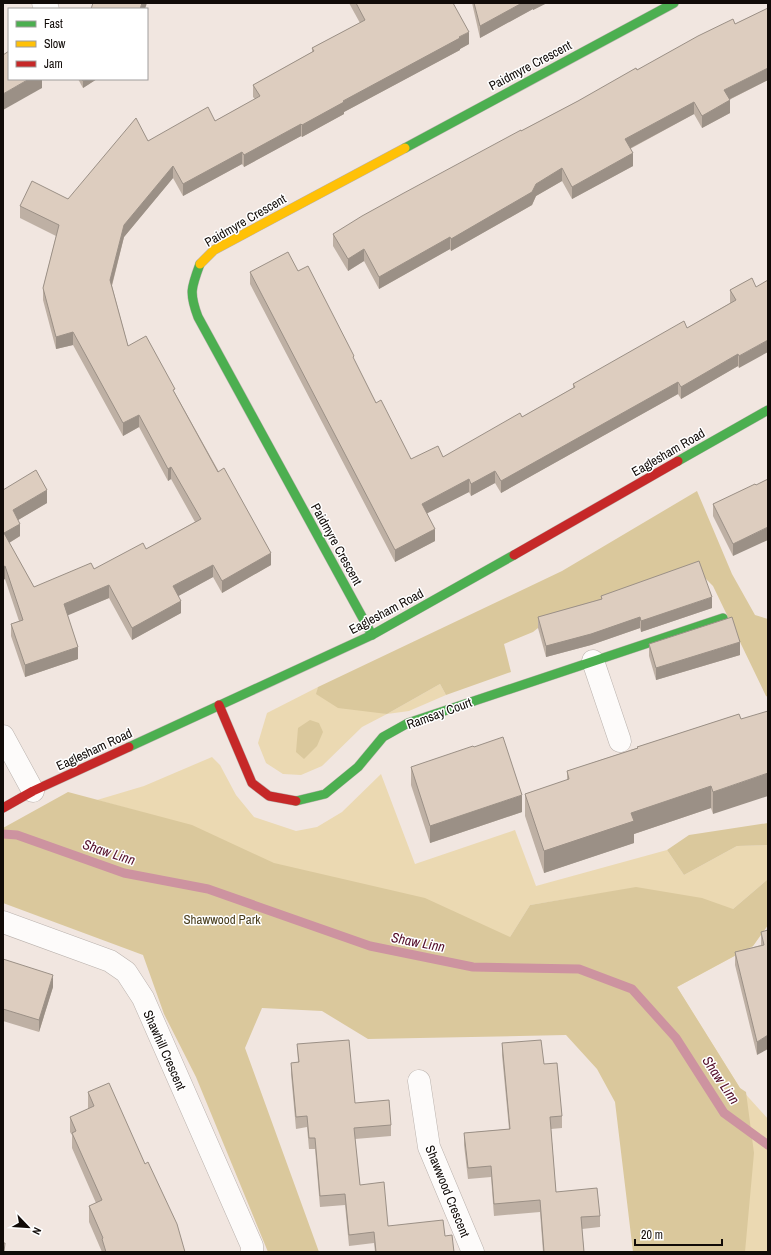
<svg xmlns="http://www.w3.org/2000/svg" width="771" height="1255" font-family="'Archivo Narrow',sans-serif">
  <rect width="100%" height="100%" fill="#f1e6e0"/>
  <g fill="#ebd9b2" fill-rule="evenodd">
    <polygon points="440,684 446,695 409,711 387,714 362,727 322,766 301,775 283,774 266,763 258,743 267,713 318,687 317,694 387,714"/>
    <path d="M212,757l8,8 16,30 18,22 42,14 21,-4 25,-15 39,-38 34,90 100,-34 21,56 131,-36 17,25 53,-29 31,-1v34l-35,30 35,16 -15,21 -76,41 63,101 28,31v133h-99l-53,-245 -446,-38 -11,-152 -62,-17 47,-14zM635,888l-125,49 20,-32z"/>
  </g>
  <g fill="#dac89c">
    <polygon points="697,491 732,574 755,615 768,619 768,697 766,696 713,586 699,572 538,628 533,632 504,644 511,672 446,695 440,684 387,714 338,708 316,694 318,687 562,571"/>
    <polygon points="310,720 319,723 323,732 317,746 304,759 296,752 298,728"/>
    <polygon points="68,792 192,825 274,863 425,898 510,937 530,905 636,887 702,898 733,909 768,879 768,925 753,946 677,987 740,1088 746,1092 754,1153 745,1252 633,1252 615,1102 597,1069 566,1035 368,1039 322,1011 262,1008 245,1048 319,1252 268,1252 196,1077 164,1014 143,955 3,903 3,828"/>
    <polygon points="768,823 768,845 737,846 684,875 667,850 689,835"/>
  </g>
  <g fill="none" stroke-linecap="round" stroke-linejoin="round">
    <polyline stroke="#cd93a0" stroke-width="9" points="3,834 17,835 124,873 208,889 370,946 473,967 579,969 632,989 676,1038 724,1113 768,1145"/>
    <defs>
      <g id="street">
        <polyline points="43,3 48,9"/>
        <polyline points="593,661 620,741"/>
        <polyline points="3,736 33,791"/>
        <polyline points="3,922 110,961 126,972 143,998 252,1246 252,1252"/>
        <polyline points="419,1081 429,1147 473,1252"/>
      </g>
      <g id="fast">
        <polyline points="405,148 674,3"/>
        <path d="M200,264c-9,24 -11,29 -2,53l174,318"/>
        <polyline points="678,461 768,410"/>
        <polyline points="129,747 372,635 514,555"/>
        <polyline points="296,801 325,794 358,767 383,737 408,723 723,618"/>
      </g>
      <polyline id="slow" points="200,264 214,250 405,148"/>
      <g id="jam">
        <polyline points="514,555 678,461"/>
        <polyline points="219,705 252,783 269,796 296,801"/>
        <polyline points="3,808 33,791 129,747"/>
      </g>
    </defs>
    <use href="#street" stroke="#bab2ad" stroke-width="23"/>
    <use href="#fast" stroke="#bab2ad" stroke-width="10"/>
    <use href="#slow" stroke="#bab2ad" stroke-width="10"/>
    <use href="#jam" stroke="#bab2ad" stroke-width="10"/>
    <use href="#street" stroke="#fdfbfa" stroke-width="22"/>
    <use href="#fast" stroke="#4caf50" stroke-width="9"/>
    <use href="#slow" stroke="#ffc107" stroke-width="9"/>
    <use href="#jam" stroke="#c62828" stroke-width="9"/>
  </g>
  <g fill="#beb0a4">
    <polygon points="349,3 453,3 469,44 460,49 460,50 344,112 344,114 302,137 301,136 244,167 242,164 183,196 173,178 124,237 112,286 128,346 175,393 271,565 222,593 213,577 178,596 181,613 132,640 109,598 67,615 78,659 25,677 11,636 11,624 19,621 5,579 3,580 3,490 47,503 18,520 20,536 9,543 34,587 94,569 146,549 195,522 171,479 168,481 139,427 123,436 73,345 56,349 43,300 43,288 56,236 20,218 20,206 68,199 148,141 215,121 255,99 253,97 253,85 312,52 312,48 360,23"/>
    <polygon points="472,3 547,3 533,10 533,9 480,38"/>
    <polygon points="768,8 768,80 729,100 730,113 702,128 694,114 630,149 633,166 572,199 562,181 536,196 532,205 451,251 450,249 379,289 364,261 348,271 333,246 333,234 521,131 637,70 735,24"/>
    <polygon points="78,79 97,79 83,88"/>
    <polygon points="298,271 354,360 376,403 411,459 443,457 522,417 573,388 573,384 687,328 730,303 730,290 752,278 739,368 738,366 681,399 678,394 501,493 495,483 471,496 469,492 427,513 435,541 395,562 250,284 250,272"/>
    <polygon points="756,485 733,556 713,516 713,504"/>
    <polygon points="601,596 712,608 641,632 640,628 591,645 546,657 538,628 538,617 601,599"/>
    <polygon points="649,644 740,655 656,680 649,656"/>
    <polygon points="739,714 713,814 711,808 634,834 634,843 544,873 525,816 525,794 567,780 567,771 637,748 637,747"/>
    <polygon points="411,767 522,812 430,843 411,785"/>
    <polygon points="768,930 757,1055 735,965 735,952 761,945 761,932"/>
    <polygon points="3,959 53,987 39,1032 3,1021"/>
    <polygon points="502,1043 544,1064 562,1116 562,1128 551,1129 556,1192 600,1216 600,1227 582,1229 584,1252 543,1252 540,1212 494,1216 491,1177 468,1179 464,1145 464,1133 509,1129 502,1055"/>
    <polygon points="297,1044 355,1103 391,1125 391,1136 355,1139 360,1185 388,1226 445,1236 454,1252 375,1252 374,1243 349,1246 345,1205 320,1207 315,1149 309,1149 307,1127 296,1129 291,1074 291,1063 298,1062"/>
    <polygon points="88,1092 145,1164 185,1252 102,1252 89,1222 89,1206 96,1203 72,1148 72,1135 70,1132 70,1117 88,1109"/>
  </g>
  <g fill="#9b9086">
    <polygon points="142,3 147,3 145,9 140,9"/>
    <polygon points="522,3 533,3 533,9 480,38 480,26"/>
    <polygon points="533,3 547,3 533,10"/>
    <polygon points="469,32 469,44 460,49 460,50 344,112 344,114 302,137 302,125 343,101"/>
    <polygon points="768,68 768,80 724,102 724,90"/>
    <polygon points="29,79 42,79 42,88 3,110 3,94"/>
    <polygon points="87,79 97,79 83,88 83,81"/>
    <polygon points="730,100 730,113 702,128 702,116"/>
    <polygon points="694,102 694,114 625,151 625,139"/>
    <polygon points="301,124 301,136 244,167 244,155"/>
    <polygon points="242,152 242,164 183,196 183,184"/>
    <polygon points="633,153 633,166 572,199 572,187"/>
    <polygon points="173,166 173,178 124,237 110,292 110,280 124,225"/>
    <polygon points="562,168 562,181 536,196 532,205 451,251 451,239 536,184"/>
    <polygon points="450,237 450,249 379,289 379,277"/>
    <polygon points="364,249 364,261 348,271 348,259"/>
    <polygon points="73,332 73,345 56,349 56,337"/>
    <polygon points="768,340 768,352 739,368 739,356"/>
    <polygon points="738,354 738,366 681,399 681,387"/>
    <polygon points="678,382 678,394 501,493 501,481"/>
    <polygon points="139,415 139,427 123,436 123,423"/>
    <polygon points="171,467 171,479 168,481 168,469"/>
    <polygon points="495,471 495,483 471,496 471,484"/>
    <polygon points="469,479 469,492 422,516 422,504"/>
    <polygon points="47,490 47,503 13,523 13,510"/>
    <polygon points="20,524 20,536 4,546 4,533"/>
    <polygon points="768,527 768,540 733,556 733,544"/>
    <polygon points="435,529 435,541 395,562 395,550"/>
    <polygon points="271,553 271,565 222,593 222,581"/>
    <polygon points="213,565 213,577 173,599 173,586"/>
    <polygon points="5,566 5,579 3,580 3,567"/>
    <polygon points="109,585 109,598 64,617 64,604"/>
    <polygon points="712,597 712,608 641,632 641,621"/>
    <polygon points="181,601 181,613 132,640 132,628"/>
    <polygon points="640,617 640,628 591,645 546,657 546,646"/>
    <polygon points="740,642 740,655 656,680 656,668"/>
    <polygon points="78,647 78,659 25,677 25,665"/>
    <polygon points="768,773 768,796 713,814 713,792"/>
    <polygon points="711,786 711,808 634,834 634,843 544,873 544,851 631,813"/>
    <polygon points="522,795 522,812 430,843 430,826"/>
    <polygon points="53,975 53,987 39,1032 39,1020"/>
    <polygon points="768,1035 768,1049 757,1055 757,1042"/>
  </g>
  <g fill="#ddcdbf" stroke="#9b9086">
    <polygon points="93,3 142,3 140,9 91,9"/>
    <polygon points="356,3 453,3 469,32 459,37 460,38 343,101 344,102 302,125 301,124 244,155 242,152 183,184 173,166 124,225 110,280 128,346 146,336 175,389 173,390 218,472 224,468 271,553 222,581 213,565 173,586 181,601 132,628 109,585 64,604 78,647 25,665 11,624 23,620 5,566 3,567 3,490 36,470 47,490 13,510 20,524 4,533 34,587 91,563 94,569 143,543 146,549 201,519 171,467 168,469 139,415 123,423 73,332 56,337 43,288 59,225 20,206 32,181 68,199 136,118 148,141 208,107 215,121 260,96 253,85 314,51 312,48 365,20"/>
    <polygon points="474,3 522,3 480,26"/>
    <polygon points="768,8 768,68 724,90 730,100 702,116 694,102 625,139 633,153 572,187 562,168 536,184 532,192 451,239 450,237 379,277 364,249 348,259 333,234 362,216 402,194 521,130 521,131 578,101 636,68 637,70 698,36 733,19 735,24"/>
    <polygon points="9,51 9,79 29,79 3,94 3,55"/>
    <polygon points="82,79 87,79 83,81"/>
    <polygon points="288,252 298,271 308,266 354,356 353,357 376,403 381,400 411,459 438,446 443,457 520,413 522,417 575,387 573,384 684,321 687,328 736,300 730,290 752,278 756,287 768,280 768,340 739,356 738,354 681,387 678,382 501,481 495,471 471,484 469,479 422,504 435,529 395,550 250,272"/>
    <polygon points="768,479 768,527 733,544 713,504 755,484 756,485"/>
    <polygon points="699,561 712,597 641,621 640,617 591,634 546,646 538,617 602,599 601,596"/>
    <polygon points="732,617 740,642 656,668 649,644"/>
    <polygon points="768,711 768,773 713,792 711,786 631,813 634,821 544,851 525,794 569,779 567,771 638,748 637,747 739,714 741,719"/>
    <polygon points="503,737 522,795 430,826 411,767 473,746 474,747"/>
    <polygon points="768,930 768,1035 757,1042 735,952 764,945 761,932"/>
    <polygon points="3,959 53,975 39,1020 3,1009"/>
    <polygon points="349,1040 355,1103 389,1100 391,1125 354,1128 360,1185 384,1182 388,1226 443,1220 445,1236 452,1235 454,1252 376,1252 374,1232 349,1235 345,1194 320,1196 315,1138 309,1138 307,1116 296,1117 291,1063 299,1062 297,1044"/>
    <polygon points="541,1040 544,1064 557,1063 562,1116 550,1117 556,1192 597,1188 600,1216 581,1217 584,1252 544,1252 540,1200 494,1204 491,1166 468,1168 464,1133 510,1129 502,1043"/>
    <polygon points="109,1083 145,1164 148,1162 177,1224 185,1252 106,1252 102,1239 103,1238 89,1206 102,1200 72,1133 76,1131 70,1117 94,1106 88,1092"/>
    <polygon points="3,1243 5,1243 4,1252 3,1252"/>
  </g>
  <g text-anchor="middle" stroke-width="3" stroke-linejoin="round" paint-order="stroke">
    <g font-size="13" fill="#110b08" stroke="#fff">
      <text transform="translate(530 65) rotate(-28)" y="5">Paidmyre Crescent</text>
      <text transform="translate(245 220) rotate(-30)" y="5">Paidmyre Crescent</text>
      <text transform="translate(668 452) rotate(-30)" y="5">Eaglesham Road</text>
      <text transform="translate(337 544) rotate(61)" y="5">Paidmyre Crescent</text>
      <text transform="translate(386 611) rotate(-28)" y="5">Eaglesham Road</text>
      <text transform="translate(439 713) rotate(-20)" y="5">Ramsay Court</text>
      <text transform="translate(94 749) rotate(-25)" y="5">Eaglesham Road</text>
      <text transform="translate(165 1050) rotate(66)" y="5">Shawhill Crescent</text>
      <text transform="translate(448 1191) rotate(68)" y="5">Shawwood Crescent</text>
    </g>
    <g font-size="13" fill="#493e1d" stroke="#fff">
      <text x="222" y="924">Shawwood Park</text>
    </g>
    <g font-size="14" font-style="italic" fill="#530d29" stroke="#fff">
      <text transform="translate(109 852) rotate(18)" y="5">Shaw Linn</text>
      <text transform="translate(418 942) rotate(11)" y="5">Shaw Linn</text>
      <text transform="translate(721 1080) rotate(56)" y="5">Shaw Linn</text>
    </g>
  </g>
  <rect width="771" height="1255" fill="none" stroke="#110b08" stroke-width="8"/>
  <rect x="8" y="8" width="140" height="72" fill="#ffffff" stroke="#a09d9c"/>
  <rect x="16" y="21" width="20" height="6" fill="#4caf50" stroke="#a09d9c"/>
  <text x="44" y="28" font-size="12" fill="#110b08">Fast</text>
  <rect x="16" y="41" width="20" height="6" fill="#ffc107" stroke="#a09d9c"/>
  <text x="44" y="48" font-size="12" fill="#110b08">Slow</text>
  <rect x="16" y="61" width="20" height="6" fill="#c62828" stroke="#a09d9c"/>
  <text x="44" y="68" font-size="12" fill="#110b08">Jam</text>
  <g transform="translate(28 1227) rotate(115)" stroke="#ffffff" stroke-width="3" paint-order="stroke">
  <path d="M0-3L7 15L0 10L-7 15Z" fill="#110b08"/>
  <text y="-6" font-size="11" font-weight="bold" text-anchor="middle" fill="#110b08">N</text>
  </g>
  <path d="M635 1239v6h87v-6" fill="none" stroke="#110b08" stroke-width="2"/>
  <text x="641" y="1239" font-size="12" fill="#110b08" stroke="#ffffff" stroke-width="3" paint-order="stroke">20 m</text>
</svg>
